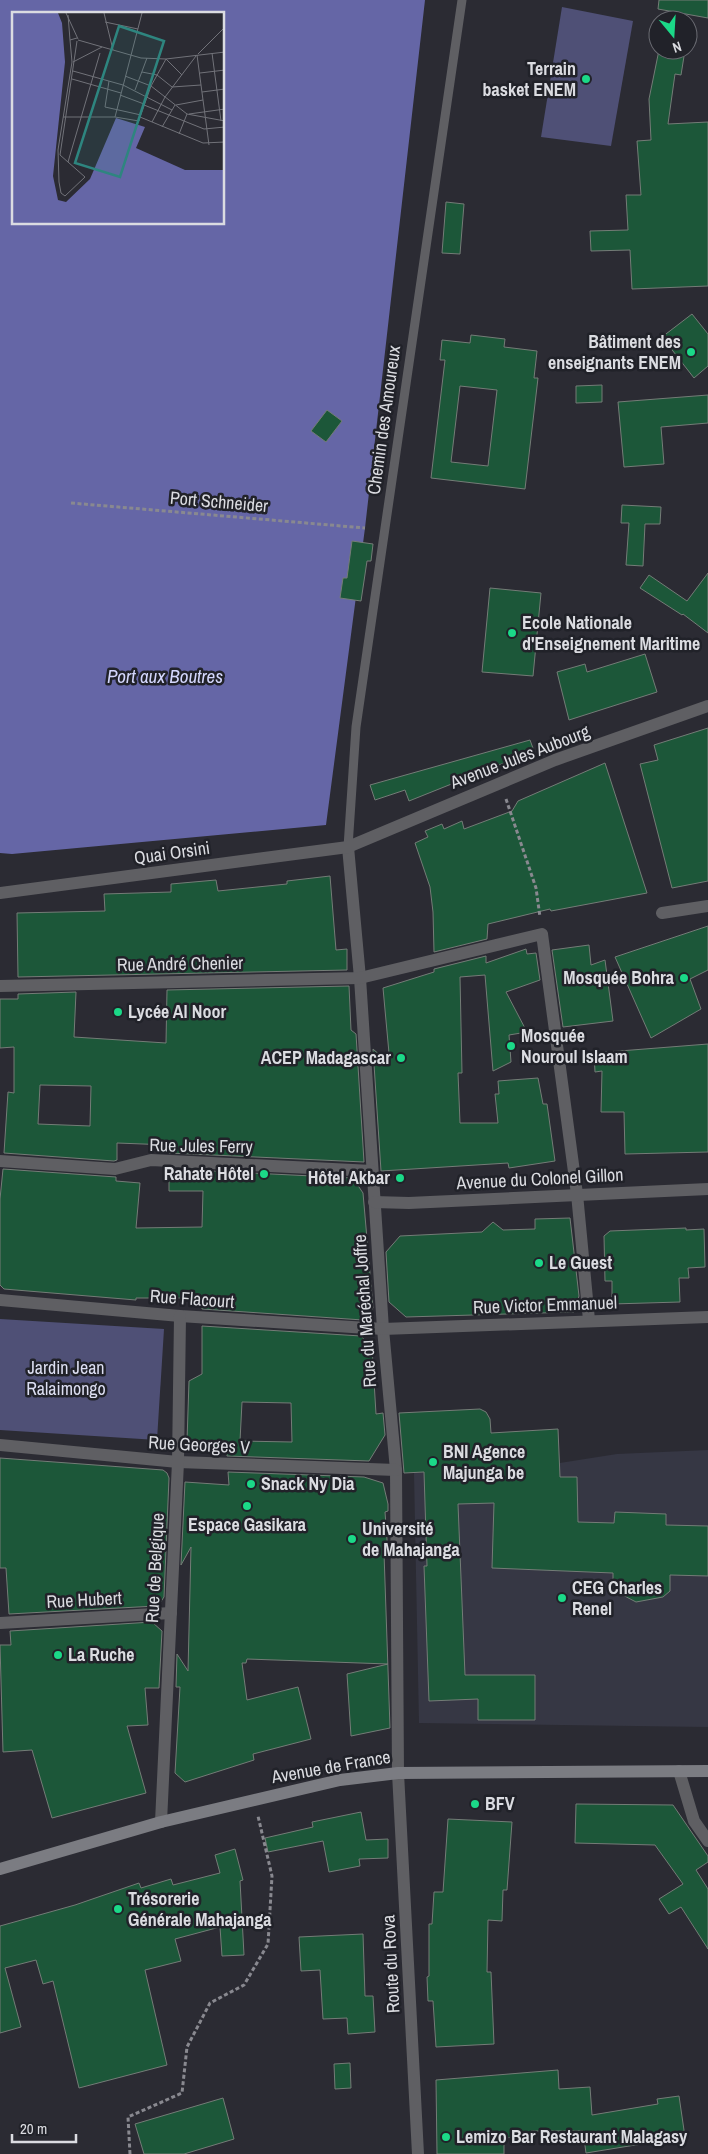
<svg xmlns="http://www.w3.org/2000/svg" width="708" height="2154" font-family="'Archivo Narrow',sans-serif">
  <rect width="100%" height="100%" fill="#2b2b33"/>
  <polygon fill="#363744" points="708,1450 708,1727 419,1723 414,1473 547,1465 617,1454"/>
  <g fill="#4f5076">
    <polygon points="562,7 633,21 611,146 541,137"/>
    <polygon points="0,1319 164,1329 157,1440 0,1430"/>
  </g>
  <path fill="#6566a6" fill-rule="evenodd" d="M0,0h425l-60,528 -39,297 -314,29 -12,-1zM14,14h210v210h-210z"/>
  <g fill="#1c5739" stroke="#747c77" fill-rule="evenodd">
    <polygon points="659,0 708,0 708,18 658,9"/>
    <polygon points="659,50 685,50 681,75 675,74 668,124 708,122 708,286 632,289 630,250 591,251 590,231 628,230 626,195 641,195 637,141 651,140 649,99"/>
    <polygon points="446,202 464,204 460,254 442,253"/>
    <polygon points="692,314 708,334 708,366 694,378 662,337"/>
    <path d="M471,335l34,4 -1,8 33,4 -3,27h4l-13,111 -94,-11 14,-118h-5l2,-20 28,3zM460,386l37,4 -9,76 -37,-4z"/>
    <polygon points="602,385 602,402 576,403 576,386"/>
    <polygon points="708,395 708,423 661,427 664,464 624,467 618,402"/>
    <polygon points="327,410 342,421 326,442 311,431"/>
    <polygon points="622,505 661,507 660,524 645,524 643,566 626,565 629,523 621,523"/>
    <polygon points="352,541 373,544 371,561 367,561 361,601 340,598 343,578 347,578"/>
    <polygon points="708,573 708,633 683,614 682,615 640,588 649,575 687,601"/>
    <polygon points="490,588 541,593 533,676 482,672"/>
    <polygon points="645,654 657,692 569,720 557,672 585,664 587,672"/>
    <polygon points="708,728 708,881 672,888 640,764 658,760 654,745"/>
    <polygon points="530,740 534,751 409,801 405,790 375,800 370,785"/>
    <polygon points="605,763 647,893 551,911 550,909 488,924 487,939 434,952 433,912 430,887 415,843 428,837 425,831 442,824 444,829 462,821 464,829 512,811 518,801"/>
    <polygon points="330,876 336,950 347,949 347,970 18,977 17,913 105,911 104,894 171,892 171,884 216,880 218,891 287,884 287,881"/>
    <polygon points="708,926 708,970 690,979 701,1009 651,1038 615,957"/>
    <polygon points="589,945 591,965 605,960 613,1021 563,1027 552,950"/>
    <polygon points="526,949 527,954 536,953 540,980 506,992 527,1032 509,1035 511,1062 493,1071 485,975 460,977 462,1073 458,1073 460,1123 498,1123 495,1094 499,1094 498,1081 538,1078 543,1104 547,1104 555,1161 509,1168 508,1163 381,1171 373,1049 390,1064 383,988 434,972 434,969 486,956 486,963"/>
    <path d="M349,986l2,44 5,4 8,128 -195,-9v-8l-52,-2v17l-3,1 -110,-8 4,-61 6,1v-46l-14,1v-49h18v-5l58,-2 -2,45 92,6 1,-53zM40,1085l51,1 -1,40 -52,-2z"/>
    <polygon points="708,1044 708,1152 625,1154 624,1112 601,1112 602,1071 595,1072 594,1053"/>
    <polygon points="3,1169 116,1177 116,1181 140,1183 136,1228 202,1227 203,1191 169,1191 169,1169 353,1178 363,1193 373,1308 363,1320 202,1309 202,1298 136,1298 136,1300 4,1289 0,1285 0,1199"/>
    <polygon points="570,1218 579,1296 574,1312 406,1317 389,1302 386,1252 400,1236 482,1232 493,1222 503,1230 535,1229 535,1219"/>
    <polygon points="686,1228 686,1230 704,1229 705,1267 688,1268 689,1278 679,1278 680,1302 612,1304 612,1281 605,1281 604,1236 610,1231"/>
    <path d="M202,1326l159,10 11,12 4,66 7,-1 2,22 -16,26 -142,-5v-5l-34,-2 -6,-8 2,-60 13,-7zM242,1402l49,1 1,39 -52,-1z"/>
    <polygon points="480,1409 486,1412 490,1419 491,1433 558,1429 560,1477 577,1477 578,1522 614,1523 615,1512 666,1514 666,1525 708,1526 708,1576 670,1575 670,1591 663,1597 636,1602 617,1592 613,1587 613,1573 492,1568 494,1503 458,1504 465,1675 535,1675 535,1720 478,1720 478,1699 429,1701 424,1566 427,1566 424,1472 404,1473 399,1413"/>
    <polygon points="0,1458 163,1470 167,1473 169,1478 164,1597 160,1603 156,1606 9,1614 6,1568 0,1568"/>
    <polygon points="228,1472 364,1477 383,1483 388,1504 388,1511 385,1512 388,1553 384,1553 390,1728 351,1736 347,1674 388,1664 247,1659 246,1663 242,1663 247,1700 298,1687 311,1739 253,1754 254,1760 185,1782 175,1773 180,1687 176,1687 177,1654 188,1671 191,1547 181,1565 185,1482 229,1485"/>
    <polygon points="152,1622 162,1631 159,1688 145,1688 148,1725 127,1726 146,1793 52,1818 32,1750 3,1752 0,1645 11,1645 10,1631"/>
    <polygon points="576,1804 673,1805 708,1856 708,1862 696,1870 708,1889 708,1949 681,1907 669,1914 659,1899 683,1884 655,1845 575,1843"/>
    <polygon points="361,1812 366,1840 388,1839 388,1858 359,1859 360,1866 329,1872 323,1841 268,1852 265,1838 313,1827 312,1822"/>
    <polygon points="448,1819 512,1822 507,1890 503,1890 502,1921 488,1920 487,1972 491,1972 494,2044 436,2047 433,2001 428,2001 427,1977 429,1976 429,1924 432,1924 434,1892 443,1892"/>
    <polygon points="235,1849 243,1880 240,1881 244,1955 222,1956 220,1927 175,1939 181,1961 145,1970 167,2065 79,2088 53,1981 43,1984 36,1960 5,1968 21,2027 0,2033 0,1926 75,1905 139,1883 141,1888 171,1879 173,1885 220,1873 215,1855"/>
    <polygon points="363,1934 365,1996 373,1996 375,2032 348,2034 347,2018 323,2019 320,1970 301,1971 299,1937"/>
    <polygon points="350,2063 351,2088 335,2089 334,2064"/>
    <polygon points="558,2070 559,2089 590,2087 592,2115 658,2104 657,2099 679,2096 685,2137 586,2153 583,2131 531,2131 531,2136 504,2138 504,2154 437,2154 436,2080"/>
    <polygon points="223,2098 234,2139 184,2154 144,2154 135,2124"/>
  </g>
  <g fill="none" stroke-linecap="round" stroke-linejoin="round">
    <g stroke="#898990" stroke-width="3" stroke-dasharray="4 2.5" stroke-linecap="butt">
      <polyline points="71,503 365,528"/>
      <polyline points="506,799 536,888 540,917"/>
      <polyline points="130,2154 128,2117 182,2093 187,2047 210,2003 244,1985 268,1944 272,1876 258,1816"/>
    </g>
    <polyline stroke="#5f5f63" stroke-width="9" points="348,847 356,727 462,0"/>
    <g stroke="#5f5f63" stroke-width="12">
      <polyline points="348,847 360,978 383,1329 396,1470 398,1773 418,2154"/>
      <polyline points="0,893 348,847 555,760 708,706"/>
      <polyline points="662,913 708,906"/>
      <polyline points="0,986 360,978 542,934 577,1194 589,1320"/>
      <polyline points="0,1161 115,1169 151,1160 372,1171"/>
      <polyline points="374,1202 409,1203 708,1189"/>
      <polyline points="0,1300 180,1316 383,1329 708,1317"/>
      <polyline points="0,1445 178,1462 396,1470"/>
      <polyline points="0,1623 171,1613"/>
      <polyline points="679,1771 694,1821 708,1841"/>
      <polyline points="161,1822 178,1462 180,1316"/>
    </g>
    <polyline stroke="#7b7c82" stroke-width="12" points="0,1869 161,1822 340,1780 398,1773 708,1771"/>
  </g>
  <g fill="#1bd988" stroke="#212229" stroke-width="2">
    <circle cx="586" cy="79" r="5"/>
    <circle cx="691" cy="352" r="5"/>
    <circle cx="512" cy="633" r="5"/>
    <circle cx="684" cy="978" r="5"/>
    <circle cx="118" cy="1012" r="5"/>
    <circle cx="511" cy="1046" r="5"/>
    <circle cx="401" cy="1058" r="5"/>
    <circle cx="264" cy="1174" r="5"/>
    <circle cx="400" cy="1178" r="5"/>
    <circle cx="539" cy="1263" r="5"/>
    <circle cx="433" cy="1462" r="5"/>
    <circle cx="251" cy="1484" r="5"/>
    <circle cx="247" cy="1506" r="5"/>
    <circle cx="352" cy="1539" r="5"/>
    <circle cx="562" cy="1598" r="5"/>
    <circle cx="58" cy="1655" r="5"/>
    <circle cx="475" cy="1804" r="5"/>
    <circle cx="118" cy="1909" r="5"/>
    <circle cx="446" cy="2137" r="5"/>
  </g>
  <g text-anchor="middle" stroke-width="5" stroke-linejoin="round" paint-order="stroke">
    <g font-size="18" font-weight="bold" fill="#dbdce1" stroke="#212229" text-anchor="start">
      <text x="576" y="75" text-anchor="end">Terrain<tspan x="576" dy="21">basket ENEM</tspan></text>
      <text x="681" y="348" text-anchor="end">Bâtiment des<tspan x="681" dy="21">enseignants ENEM</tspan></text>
      <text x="522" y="629">Ecole Nationale<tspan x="522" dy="21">d'Enseignement Maritime</tspan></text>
      <text x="674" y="984" text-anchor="end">Mosquée Bohra</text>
      <text x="128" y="1018">Lycée Al Noor</text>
      <text x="521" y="1042">Mosquée<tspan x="521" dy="21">Nouroul Islaam</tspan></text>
      <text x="391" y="1064" text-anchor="end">ACEP Madagascar</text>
      <text x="254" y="1180" text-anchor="end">Rahate Hôtel</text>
      <text x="390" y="1184" text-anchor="end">Hôtel Akbar</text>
      <text x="549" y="1269">Le Guest</text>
      <text x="443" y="1458">BNI Agence<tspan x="443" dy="21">Majunga be</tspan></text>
      <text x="261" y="1490">Snack Ny Dia</text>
      <text x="247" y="1531" text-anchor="middle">Espace Gasikara</text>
      <text x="362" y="1535">Université<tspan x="362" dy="21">de Mahajanga</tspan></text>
      <text x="572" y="1594">CEG Charles<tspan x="572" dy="21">Renel</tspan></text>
      <text x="68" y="1661">La Ruche</text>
      <text x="485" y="1810">BFV</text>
      <text x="128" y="1905">Trésorerie<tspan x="128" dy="21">Générale Mahajanga</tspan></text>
      <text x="456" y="2143">Lemizo Bar Restaurant Malagasy</text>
    </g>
    <g font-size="18" fill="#dbdce1" stroke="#212229">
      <text transform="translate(384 420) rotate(-82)" y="6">Chemin des Amoureux</text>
      <text transform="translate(219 502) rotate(5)" y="6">Port Schneider</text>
      <text transform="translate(520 757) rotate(-21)" y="6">Avenue Jules Aubourg</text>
      <text transform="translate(172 853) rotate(-8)" y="6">Quai Orsini</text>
      <text transform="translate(180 964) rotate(-1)" y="6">Rue André Chenier</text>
      <text transform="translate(201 1146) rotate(1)" y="6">Rue Jules Ferry</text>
      <text transform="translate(540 1179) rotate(-3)" y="6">Avenue du Colonel Gillon</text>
      <text transform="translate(192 1299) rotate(4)" y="6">Rue Flacourt</text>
      <text transform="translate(545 1305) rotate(-2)" y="6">Rue Victor Emmanuel</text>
      <text transform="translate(365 1311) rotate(-94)" y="6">Rue du Maréchal Joffre</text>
      <text transform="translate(199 1445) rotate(3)" y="6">Rue Georges V</text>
      <text transform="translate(155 1568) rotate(-87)" y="6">Rue de Belgique</text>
      <text transform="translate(84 1600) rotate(-3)" y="6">Rue Hubert</text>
      <text transform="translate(331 1767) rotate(-10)" y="6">Avenue de France</text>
      <text transform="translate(391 1964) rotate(-93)" y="6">Route du Rova</text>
    </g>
    <g font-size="18" fill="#dddff2" stroke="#212229">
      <text x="66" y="1374">Jardin Jean<tspan x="66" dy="21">Ralaimongo</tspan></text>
    </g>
    <g font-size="19" font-style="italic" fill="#d4d7fd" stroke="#212229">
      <text x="165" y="683">Port aux Boutres</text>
    </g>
  </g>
  <g transform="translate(12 12)">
    <rect width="212" height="212" fill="#2b2b33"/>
    <path d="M0,1h46l4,10 3,39 -12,114 5,24 8,2 24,-23 26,-61 29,9 -9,21 49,22h39v54h-212z" fill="#6566a6"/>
    <path fill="none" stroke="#717279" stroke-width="1" d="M54,1l12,26M92,1l9,37M56,3l2,25 7,-2M93,10l33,7M66,28l63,18 25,1 59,-7M200,41l9,68M186,42l27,-27M185,43l12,90M61,50l29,-15M61,59l50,14 49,25M130,60l15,3 15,12 29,-2M188,61l25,-3M113,64l26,10 36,28 38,7M60,67l49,14M97,69l-4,26 36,8M123,78l12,-32M190,80l23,-3M108,83l24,9M132,93l60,24 21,-2M164,93l27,-5M177,102l36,-5M51,105h52l24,4 1,-4 63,26 22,-1M103,105l27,-104M128,105l11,-31 15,-27 16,16M140,110l13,-25 31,-41M150,115l13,-22M167,122l8,-20M48,143l25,22 -20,19 -4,-3 -2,-11 -1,-32 14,-88 -2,-22M48,143l17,-114M56,150l32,-109"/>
    <path fill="#2e857f" fill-opacity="0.15" stroke="#2e857f" stroke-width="2.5" d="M107,14l45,15 -44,136 -45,-14z"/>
    <rect width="212" height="212" fill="none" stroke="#dbdce1" stroke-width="2.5"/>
  </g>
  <g transform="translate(673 35) rotate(162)"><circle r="24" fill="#212229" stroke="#6b6c73"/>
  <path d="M0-4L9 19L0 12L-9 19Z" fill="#1bd988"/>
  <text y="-8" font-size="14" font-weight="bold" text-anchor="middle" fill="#dbdce1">N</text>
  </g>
  <path d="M12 2134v8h64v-8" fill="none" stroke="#dbdce1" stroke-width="2.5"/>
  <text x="20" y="2134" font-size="15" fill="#dbdce1" stroke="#212229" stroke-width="4" paint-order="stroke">20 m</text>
</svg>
